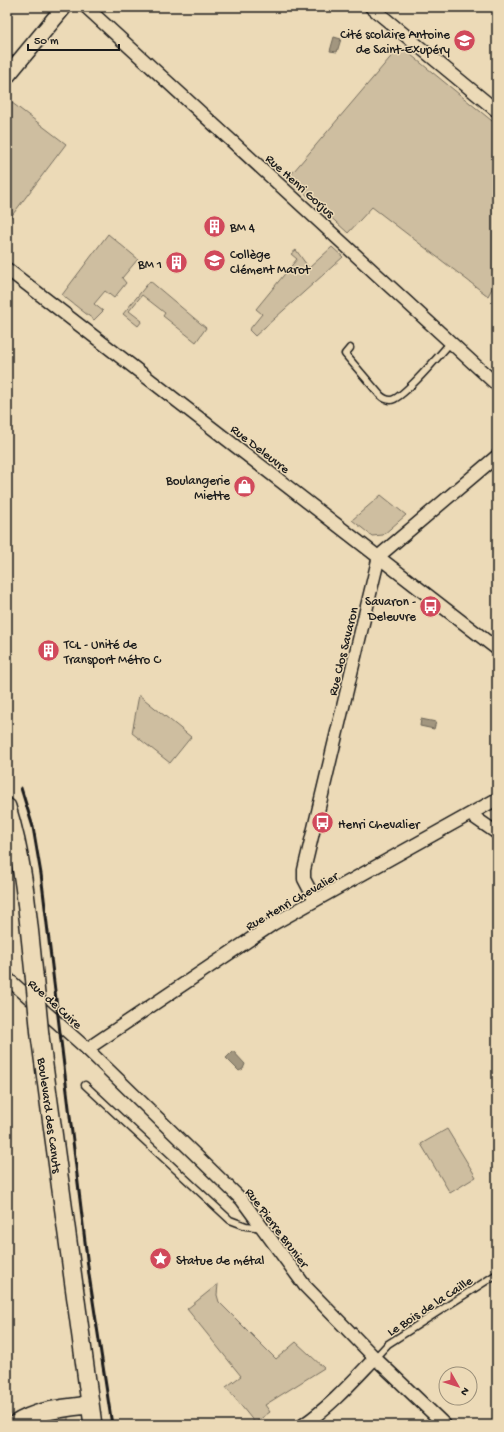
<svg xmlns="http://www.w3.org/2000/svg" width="504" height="1432" font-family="'Gochi Hand',sans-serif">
  <rect width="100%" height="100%" fill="#ecdab7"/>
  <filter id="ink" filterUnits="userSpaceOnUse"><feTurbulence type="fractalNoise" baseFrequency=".025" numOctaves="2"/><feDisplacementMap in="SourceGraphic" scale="8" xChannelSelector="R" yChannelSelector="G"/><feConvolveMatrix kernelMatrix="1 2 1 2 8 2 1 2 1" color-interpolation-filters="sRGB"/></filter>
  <g filter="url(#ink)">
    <g fill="#cebea0" stroke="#756d5e">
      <polygon points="400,46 497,125 497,279 488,296 372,207 348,233 288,178"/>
      <polygon points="7,99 66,144 7,222"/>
      <polygon points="108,234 138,259 122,278 126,283 114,298 105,291 94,304 103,311 94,320 62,295"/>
      <polygon points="332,247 343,257 255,336 249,330 262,314 256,309 297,259 291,254 296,250 309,268"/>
      <polygon points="150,281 206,328 196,342 163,316 165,313 142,295 129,311 142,321 138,326 123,314"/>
      <polygon points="381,495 406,515 383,535 372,536 352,520"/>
      <polygon points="139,695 191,737 170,763 132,733"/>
      <polygon points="447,1129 476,1177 450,1193 421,1144"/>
      <polygon points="218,1284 217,1295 219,1302 276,1359 296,1342 324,1368 265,1405 270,1412 255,1423 226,1387 241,1376 187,1309"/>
      <polygon points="68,1415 68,1425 41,1425 47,1419"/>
    </g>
    <g fill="#a2967f" stroke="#6c6557">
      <polygon points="334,37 341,39 337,52 330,51"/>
      <polygon points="421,719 436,722 434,729 420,726"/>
      <polygon points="233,1051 245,1064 243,1069 239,1071 226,1058"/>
    </g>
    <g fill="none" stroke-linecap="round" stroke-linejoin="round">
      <defs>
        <g id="service">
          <path d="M350,348l-5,6 35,41c3,3 6,5 11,5 12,-1 51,-48 61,-59"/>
          <polyline points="85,1085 230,1220 246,1226 263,1228"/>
          <polyline points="375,1358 388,1344 497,1274"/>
        </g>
        <g id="minor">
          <polyline points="86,7 497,385"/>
          <polyline points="371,7 497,111"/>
          <polyline points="7,269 497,649"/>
          <polyline points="471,815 497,833"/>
          <polyline points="315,900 304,879 304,870 379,556 497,456"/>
          <polyline points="7,978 87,1049 242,1200 305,1286 375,1358 445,1425"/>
          <polyline points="87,1049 273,924 497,799"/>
          <path d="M303,1425c28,-19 49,-43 72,-67"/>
        </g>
        <polyline id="tertiary" points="7,76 64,7"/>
        <g id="secondary">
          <path d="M7,807c17,54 21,111 27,167"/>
          <path id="s1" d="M40,1036l53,389"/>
          <path d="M14,1425c23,-15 49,-17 75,-20"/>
        </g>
      </defs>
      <use href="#service" stroke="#1c1c1c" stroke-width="9"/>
      <use href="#minor" stroke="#1c1c1c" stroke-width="15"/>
      <use href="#tertiary" stroke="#1c1c1c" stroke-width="18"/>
      <use href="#secondary" stroke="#1c1c1c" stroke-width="20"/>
      <use href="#service" stroke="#ecdab7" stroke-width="6"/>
      <use href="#minor" stroke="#ecdab7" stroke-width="12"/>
      <use href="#tertiary" stroke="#ecdab7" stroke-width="15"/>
      <use href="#secondary" stroke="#ecdab7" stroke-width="17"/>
      <polyline stroke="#1c1c1c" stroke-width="3" points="21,788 33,827 41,874 89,1275 112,1425"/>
      <defs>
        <polyline id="secondary-bridge" points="34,974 40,1036"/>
      </defs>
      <use href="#secondary-bridge" stroke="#1c1c1c" stroke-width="20" stroke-linecap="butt"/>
      <use href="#secondary-bridge" stroke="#ecdab7" stroke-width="17"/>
    </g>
  </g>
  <defs>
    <symbol id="school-disc" viewBox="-11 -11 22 22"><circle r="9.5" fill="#d1495b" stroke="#ecdab7"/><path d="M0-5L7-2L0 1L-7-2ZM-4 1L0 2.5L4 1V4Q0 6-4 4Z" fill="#fff"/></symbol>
    <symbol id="building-disc" viewBox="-11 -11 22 22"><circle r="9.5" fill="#d1495b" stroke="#ecdab7"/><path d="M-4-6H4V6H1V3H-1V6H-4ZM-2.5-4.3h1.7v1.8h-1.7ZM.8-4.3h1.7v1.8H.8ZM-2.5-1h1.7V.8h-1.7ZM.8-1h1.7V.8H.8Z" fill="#fff"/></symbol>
    <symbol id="shop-disc" viewBox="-11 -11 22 22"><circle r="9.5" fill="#d1495b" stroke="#ecdab7"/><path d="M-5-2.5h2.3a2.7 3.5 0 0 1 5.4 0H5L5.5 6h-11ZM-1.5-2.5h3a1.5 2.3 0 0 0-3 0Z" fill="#fff"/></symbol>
    <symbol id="bus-disc" viewBox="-11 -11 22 22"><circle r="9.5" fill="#d1495b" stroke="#ecdab7"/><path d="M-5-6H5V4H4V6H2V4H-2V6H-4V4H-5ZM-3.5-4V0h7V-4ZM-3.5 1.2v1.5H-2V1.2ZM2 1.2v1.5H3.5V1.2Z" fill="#fff"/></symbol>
    <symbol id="sight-disc" viewBox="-11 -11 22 22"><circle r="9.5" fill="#d1495b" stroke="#ecdab7"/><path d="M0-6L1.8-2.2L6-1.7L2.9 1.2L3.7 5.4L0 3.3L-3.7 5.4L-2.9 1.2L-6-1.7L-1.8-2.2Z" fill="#fff"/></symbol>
  </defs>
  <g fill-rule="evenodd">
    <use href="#school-disc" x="452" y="28" width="25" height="25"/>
    <use href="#building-disc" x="202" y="214" width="25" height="25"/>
    <use href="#school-disc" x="202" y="248" width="25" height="25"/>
    <use href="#building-disc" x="164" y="250" width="25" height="25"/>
    <use href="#shop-disc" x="232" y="474" width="25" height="25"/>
    <use href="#bus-disc" x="418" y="594" width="25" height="25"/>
    <use href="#building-disc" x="36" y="638" width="25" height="25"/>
    <use href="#bus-disc" x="310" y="810" width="25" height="25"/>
    <use href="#sight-disc" x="148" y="1246" width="25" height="25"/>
  </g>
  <g text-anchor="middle" stroke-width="3" stroke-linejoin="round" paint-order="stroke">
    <g font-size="13" fill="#1c1c1c" stroke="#ecdab7" text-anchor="start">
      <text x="450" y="38" text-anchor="end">Cité scolaire Antoine<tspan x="450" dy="15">de Saint-Exupéry</tspan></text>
      <text x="230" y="231">BM 4</text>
      <text x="230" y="258">Collège<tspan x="230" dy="15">Clément Marot</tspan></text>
      <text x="162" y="268" text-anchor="end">BM 1</text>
      <text x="230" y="484" text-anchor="end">Boulangerie<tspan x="230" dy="15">Miette</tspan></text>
      <text x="416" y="605" text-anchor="end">Savaron -<tspan x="416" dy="15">Deleuvre</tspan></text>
      <text x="64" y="648">TCL - Unité de<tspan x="64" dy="15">Transport Métro C</tspan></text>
      <text x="338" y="828">Henri Chevalier</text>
      <text x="176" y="1264">Statue de métal</text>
    </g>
    <g font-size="13" fill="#1c1c1c" stroke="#ecdab7">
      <text transform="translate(301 185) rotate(42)" y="5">Rue Henri Gorjus</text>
      <text transform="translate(261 448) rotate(38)" y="5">Rue Deleuvre</text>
      <text transform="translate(342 651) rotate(-76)" y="5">Rue Clos Savaron</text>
      <text transform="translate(291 900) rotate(-30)" y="5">Rue Henri Chevalier</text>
      <text transform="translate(56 1003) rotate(42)" y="5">Rue de Cuire</text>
      <text dy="5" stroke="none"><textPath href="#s1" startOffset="80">Boulevard des Canuts</textPath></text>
      <text transform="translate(278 1227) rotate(53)" y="5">Rue Pierre Brunier</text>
      <text transform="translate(429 1305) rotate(-33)" y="5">Le Bois de la Caille</text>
    </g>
  </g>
  <rect width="504" height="1432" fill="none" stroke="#ecdab7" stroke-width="24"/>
  <rect x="12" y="12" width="480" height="1408" fill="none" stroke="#1c1c1c" stroke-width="1.5" filter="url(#ink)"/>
  <g transform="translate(458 1386) rotate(129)"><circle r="19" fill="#ecdab7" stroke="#998e79"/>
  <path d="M0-3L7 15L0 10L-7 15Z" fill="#d1495b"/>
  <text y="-6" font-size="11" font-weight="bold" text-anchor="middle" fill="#1c1c1c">N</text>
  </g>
  <path d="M28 44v6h91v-6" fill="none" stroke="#1c1c1c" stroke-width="2"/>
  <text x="34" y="44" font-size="12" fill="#1c1c1c" stroke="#ecdab7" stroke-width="3" paint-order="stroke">50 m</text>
</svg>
